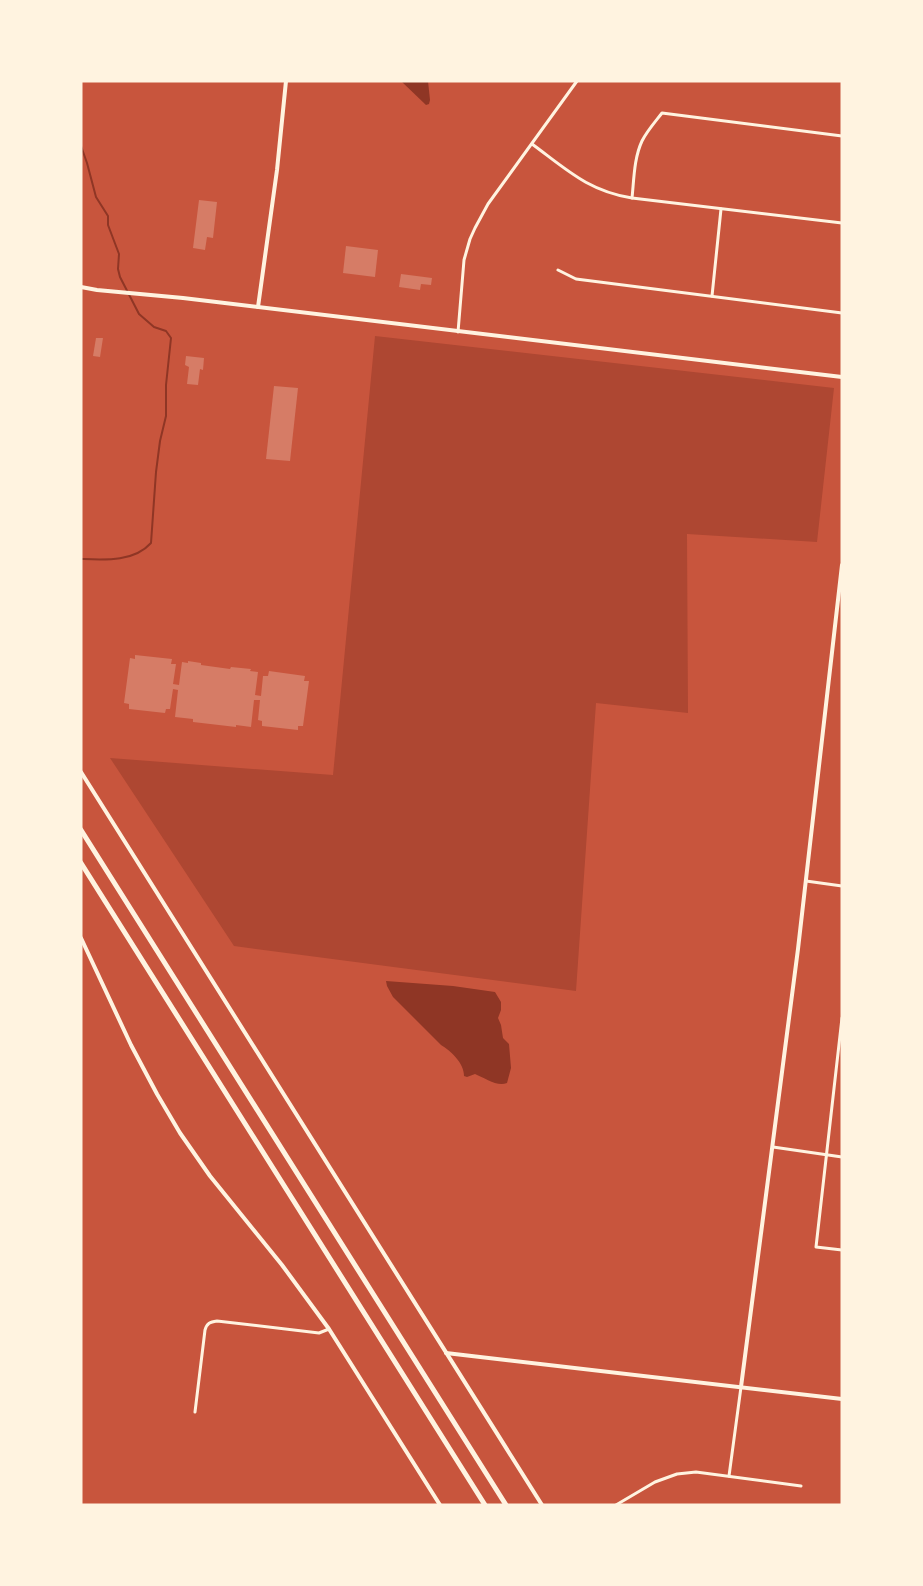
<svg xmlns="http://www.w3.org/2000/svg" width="923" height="1586" font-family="'IBM Plex Serif',serif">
  <rect width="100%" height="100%" fill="#c8553d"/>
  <polygon fill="#ae4732" points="375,336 834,388 817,542 687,534 688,713 596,703 576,991 234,946 110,758 333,775"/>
  <g fill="#8f3625">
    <polygon points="401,81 428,81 430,100 429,104 426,105"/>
    <path d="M386,981l67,5 42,6 6,10v8l-3,8 3,7 2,13 6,6 2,24 -4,15c-10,4 -22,-5 -32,-9l-8,3 -3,-1c0,-13 -13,-25 -23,-31l-48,-48 -6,-11z"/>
  </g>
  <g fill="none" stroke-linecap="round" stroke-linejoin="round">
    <path stroke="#8f3625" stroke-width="2" d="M81,146l6,17 9,34 12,19v9l11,29 -1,15 2,8 19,37 15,13 12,4 5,7 -5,47v31l-6,25 -4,31 -5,71c-17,19 -46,17 -70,16"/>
  </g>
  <g fill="#d67c66">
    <polygon points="199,200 217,202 213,238 207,237 205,250 193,248"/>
    <polygon points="346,246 378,250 375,277 343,273"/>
    <polygon points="401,274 432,278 431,285 421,284 420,290 399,287"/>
    <polygon points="96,338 103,338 100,357 93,356"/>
    <polygon points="186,356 204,358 203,370 200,369 198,385 187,384 189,367 185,365"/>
    <polygon points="274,386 298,388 290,461 266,459"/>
    <polygon points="135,655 172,659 171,664 176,664 173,684 179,685 182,662 188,663 188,661 201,663 201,665 230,669 231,667 251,669 250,671 258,672 255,695 261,696 263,676 268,676 269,671 305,676 304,681 309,681 303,726 298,726 298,730 262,726 262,721 258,720 260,700 254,700 251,727 236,725 236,727 193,722 193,719 175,717 178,690 173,689 170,709 166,709 165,713 129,709 129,704 124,703 130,658 135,659"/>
  </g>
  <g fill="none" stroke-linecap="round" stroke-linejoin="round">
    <g stroke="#fff3e0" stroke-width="3">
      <path d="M532,144c34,25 56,47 100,54l210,25"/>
      <path d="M632,198c2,-19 2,-40 10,-57 5,-10 13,-19 20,-28l180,23"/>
      <polyline points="558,270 576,279 842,313"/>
      <polyline points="712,296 721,209"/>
      <polyline points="458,332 464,260 470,239 475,228 488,204 577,81"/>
      <polyline points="806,881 842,886"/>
      <polyline points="842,1018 816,1247 842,1250"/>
      <polyline points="773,1147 842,1157"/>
      <path d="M195,1412l10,-82c2,-7 5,-8 12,-9l102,12 10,-4"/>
      <polyline points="729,1476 741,1387"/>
      <polyline points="616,1505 655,1482 677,1474 696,1472 801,1486"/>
    </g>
    <g stroke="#fff3e0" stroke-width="4">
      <polyline points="258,307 277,170 286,81"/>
      <polyline points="446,1353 842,1399"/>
      <polyline points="741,1387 798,949 842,565"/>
    </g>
    <g stroke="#fff3e0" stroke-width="4">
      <polyline points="81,287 97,290 183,298 842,377"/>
      <polyline points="81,772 542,1505"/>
      <polyline points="81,938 131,1045 157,1094 180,1133 210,1176 282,1265 329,1329 440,1505"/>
    </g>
    <g stroke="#fff3e0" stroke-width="5">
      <polyline points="81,830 506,1505"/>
      <polyline points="81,863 485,1505"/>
    </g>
  </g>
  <rect width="923" height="1586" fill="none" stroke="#fff3e0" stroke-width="165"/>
</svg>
